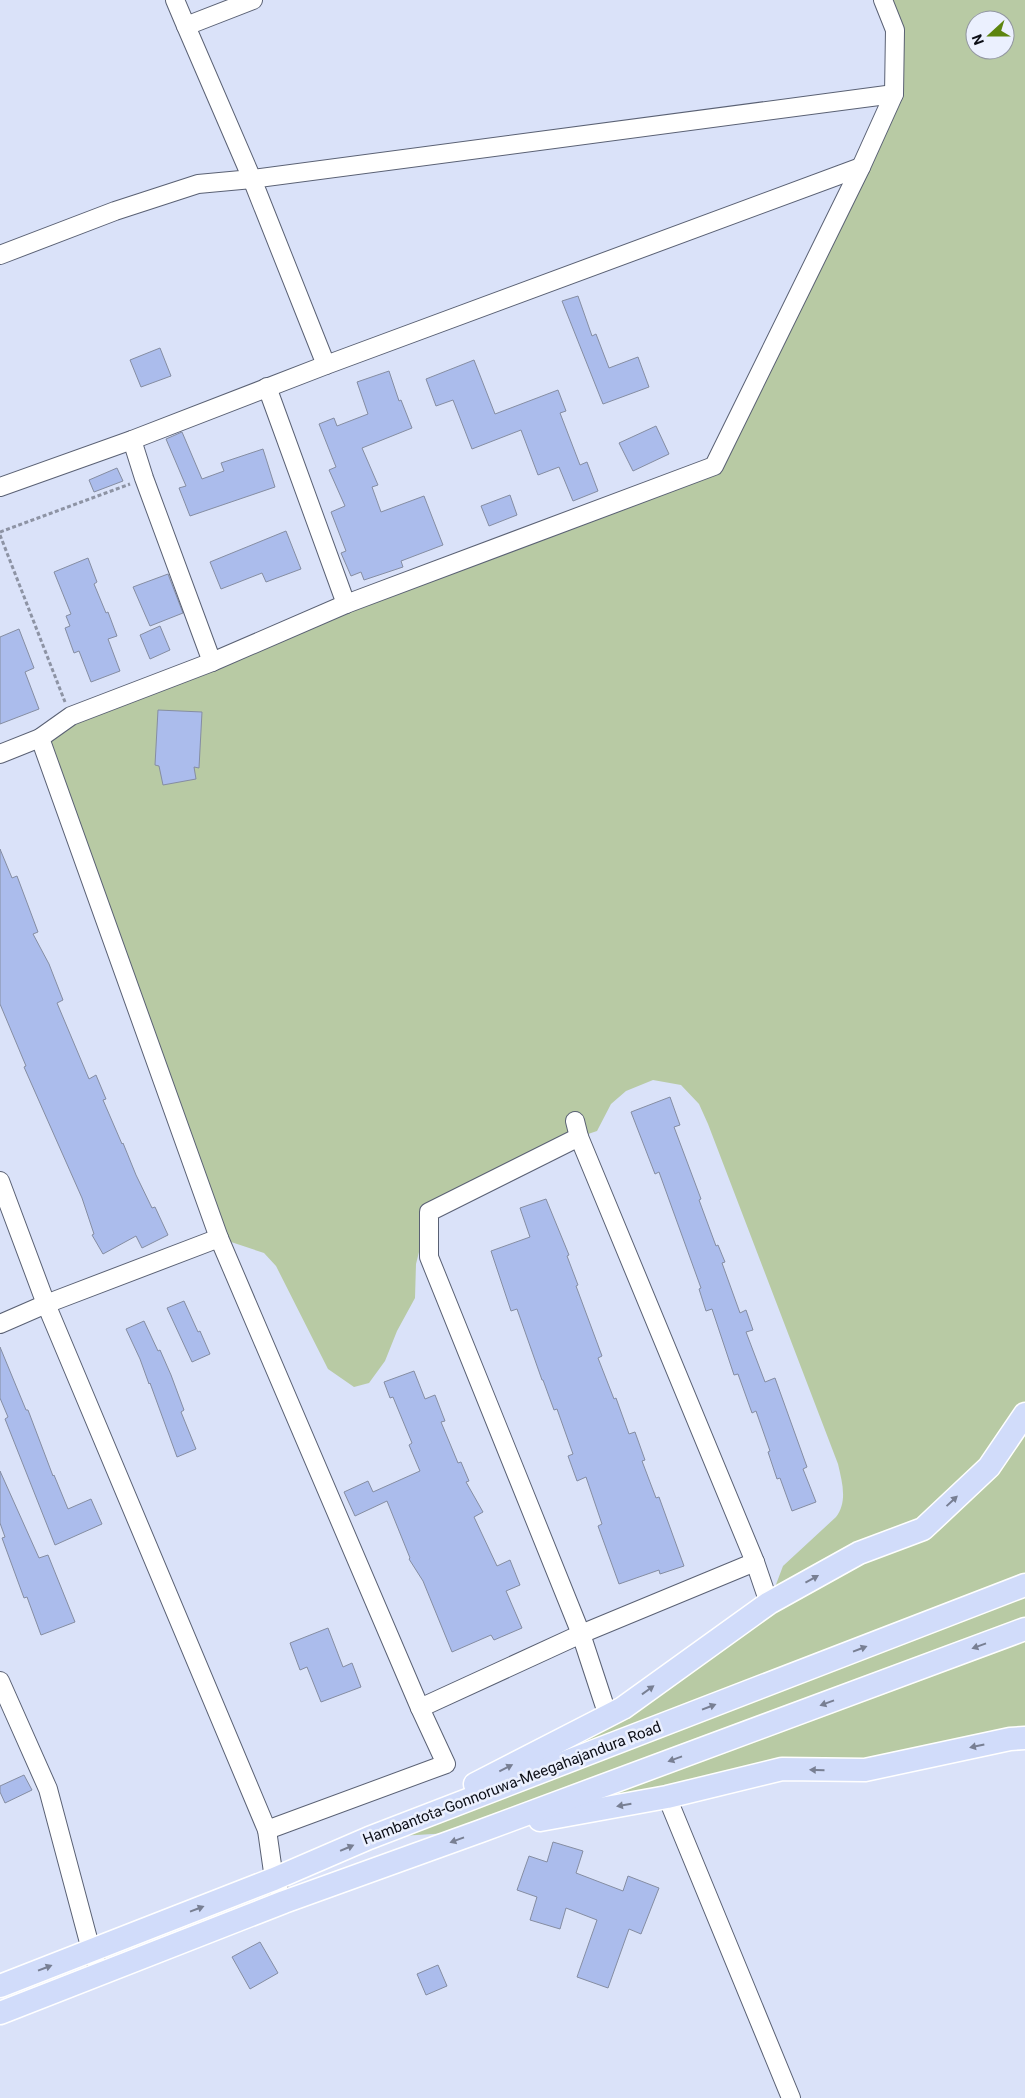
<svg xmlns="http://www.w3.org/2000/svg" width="1025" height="2098" font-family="Roboto,sans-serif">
  <rect width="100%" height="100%" fill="#dae2f9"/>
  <path fill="#b8caa4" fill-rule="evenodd" d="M883,0h142v1738l-160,32 -83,-1 -301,62 -112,7 254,-130 146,-105 14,-37 53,-49c12,-16 6,-35 2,-53l-130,-340 -9,-20 -18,-19 -28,-5 -27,11 -15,13 -14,27 -18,6 -150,75 -13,52 -1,34 -18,33 -12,30 -16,22 -15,4 -26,-18 -52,-103 -12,-13 -45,-15 -179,-500 31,-22 643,-250 180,-372zM975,20h30v30h-30z"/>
  <g fill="#abbcec" stroke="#858da2">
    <polygon points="578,296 592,336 596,334 609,368 638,357 649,387 603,404 562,301"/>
    <polygon points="160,348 171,376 141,387 130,360"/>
    <polygon points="474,360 495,414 558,390 566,411 560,413 580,465 587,462 598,491 573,501 559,467 538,475 521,430 472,449 453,400 436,406 426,379"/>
    <polygon points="389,371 399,401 401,400 412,428 362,448 378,485 372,487 381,512 424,496 443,545 401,561 403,567 364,580 361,572 351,576 341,553 346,551 331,512 345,506 329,470 336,467 319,424 334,418 337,426 368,414 357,382"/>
    <polygon points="656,426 669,454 633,471 619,443"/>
    <polygon points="182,432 202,479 224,471 221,463 263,449 275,487 190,516 179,488 186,486 166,439"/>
    <polygon points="117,468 123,481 94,492 89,480"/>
    <polygon points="510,495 517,515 489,526 481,506"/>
    <polygon points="286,531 301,569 266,582 262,573 221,589 210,562"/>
    <polygon points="88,558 97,582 94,584 106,613 108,612 117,636 108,639 120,671 91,682 79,651 74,653 65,628 70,626 66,616 71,614 54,572"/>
    <polygon points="168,574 183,613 150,626 133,587"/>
    <polygon points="160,626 170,650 150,659 140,635"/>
    <polygon points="19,629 34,668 25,672 39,709 0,724 0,637"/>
    <polygon points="158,710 202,712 199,768 194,767 196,779 163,785 159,766 155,765"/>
    <polygon points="0,849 12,878 17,876 38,932 33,934 49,964 63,1000 57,1003 89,1079 96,1075 106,1099 103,1100 122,1144 123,1143 136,1175 152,1208 155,1207 168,1235 142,1248 136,1236 103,1254 92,1235 94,1234 82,1198 24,1067 26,1066 0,1004"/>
    <polygon points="670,1097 680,1125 674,1127 701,1199 699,1200 716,1246 718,1245 725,1262 722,1263 740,1313 746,1310 753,1330 746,1332 765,1382 775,1378 807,1467 803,1469 816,1502 792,1511 780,1478 777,1479 768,1452 770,1451 756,1411 752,1413 738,1374 734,1375 712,1309 706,1311 699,1289 701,1288 659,1172 655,1174 631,1112"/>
    <polygon points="546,1199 569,1255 567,1256 578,1285 576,1286 602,1356 598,1358 614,1399 616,1398 629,1434 635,1432 645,1460 642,1461 656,1498 659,1497 684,1566 660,1574 659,1570 619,1584 598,1526 602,1524 586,1477 577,1481 568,1456 573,1454 557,1409 554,1410 543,1380 542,1380 517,1309 511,1311 491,1251 530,1237 520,1208"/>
    <polygon points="184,1301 198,1332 200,1331 210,1354 192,1362 167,1308"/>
    <polygon points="144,1321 158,1351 160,1350 171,1375 184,1410 181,1412 196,1449 177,1457 150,1383 149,1384 140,1359 126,1329"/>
    <polygon points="0,1347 26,1410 28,1410 53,1476 54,1475 68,1509 91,1499 102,1524 55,1545 5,1419 8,1417 0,1398"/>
    <polygon points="414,1371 425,1399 435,1395 445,1421 441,1422 458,1463 461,1462 469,1481 466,1482 483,1512 474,1517 497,1566 510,1560 520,1585 506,1591 522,1628 494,1640 491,1635 452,1652 423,1581 409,1559 410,1558 387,1501 355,1516 344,1492 368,1481 373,1492 420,1471 409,1445 412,1443 393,1397 390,1398 384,1382"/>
    <polygon points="0,1471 39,1558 48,1555 75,1622 41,1635 27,1597 24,1598 2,1538 5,1537 0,1523"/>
    <polygon points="328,1628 343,1667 352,1663 361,1687 321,1702 307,1667 300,1670 290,1643"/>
    <polygon points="24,1775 32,1790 5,1803 0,1792 0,1786"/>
    <polygon points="553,1842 583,1851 576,1873 623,1891 628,1876 659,1888 641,1934 629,1929 608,1988 577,1977 597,1920 566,1908 560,1929 530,1920 537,1897 517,1890 529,1856 547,1862"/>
    <polygon points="260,1942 278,1973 250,1989 232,1957"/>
    <polygon points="438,1965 447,1986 426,1995 417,1974"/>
  </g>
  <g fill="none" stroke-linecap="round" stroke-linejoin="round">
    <defs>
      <g id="minor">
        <polyline points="175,0 186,26 253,0"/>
        <polyline points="186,26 252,179 326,365"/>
        <polyline points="0,255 115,211 198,184 252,179 894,94"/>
        <polyline points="267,387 346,604"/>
        <polyline points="132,440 144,478 212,662"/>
        <polyline points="0,487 132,440 326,365 861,167"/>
        <polyline points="40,738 219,1238 420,1708 446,1764 267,1830"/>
        <polyline points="0,754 40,738 71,716 212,662 346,604 714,466 861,167 894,94 895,30 883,0"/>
        <polyline points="575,1121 579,1137 755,1562 769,1603"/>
        <polyline points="579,1137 429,1212 429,1257 581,1634 608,1716"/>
        <polyline points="0,1181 46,1304 267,1830 274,1879 284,1902"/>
        <polyline points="0,1324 46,1304 219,1238"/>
        <polyline points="0,1681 48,1789 91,1950 101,1974"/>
        <polyline points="420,1708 581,1634 755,1562"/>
        <polyline points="667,1797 791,2098"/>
      </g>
      <g id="major">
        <polyline points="475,1784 623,1708 769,1603 859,1553 923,1529 989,1467 1025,1414"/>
        <polyline points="540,1820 667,1797 782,1769 865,1770 1010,1739 1025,1738"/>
        <polyline points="0,1986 274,1879 369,1838 1025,1585"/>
        <polyline points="0,2013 284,1902 481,1831 1025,1629"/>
      </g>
    </defs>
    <use href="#minor" stroke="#5a6174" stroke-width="20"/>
    <use href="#major" stroke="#fff" stroke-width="25"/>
    <g stroke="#8d93a4" stroke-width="3" stroke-dasharray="4 2.5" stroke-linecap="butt">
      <polyline points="0,532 130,484"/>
      <polyline points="0,535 65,702"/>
    </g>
    <use href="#minor" stroke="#fff" stroke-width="18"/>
    <use href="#major" stroke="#d1dcfa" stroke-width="22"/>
  </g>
  <defs><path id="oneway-solid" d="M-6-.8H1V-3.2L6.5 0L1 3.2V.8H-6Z" transform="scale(1.25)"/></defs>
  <g fill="#787f93">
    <use href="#oneway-solid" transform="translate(952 1501) rotate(-43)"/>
    <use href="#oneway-solid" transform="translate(812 1579) rotate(-29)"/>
    <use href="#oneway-solid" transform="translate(979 1646) rotate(160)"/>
    <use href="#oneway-solid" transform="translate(860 1649) rotate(-21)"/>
    <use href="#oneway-solid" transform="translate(648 1690) rotate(-36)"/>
    <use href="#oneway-solid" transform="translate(827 1703) rotate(160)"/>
    <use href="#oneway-solid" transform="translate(709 1707) rotate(-21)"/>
    <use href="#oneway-solid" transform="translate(977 1746) rotate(168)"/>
    <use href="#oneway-solid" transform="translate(675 1759) rotate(160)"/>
    <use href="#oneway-solid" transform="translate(506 1768) rotate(-27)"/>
    <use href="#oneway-solid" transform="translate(817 1770) rotate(-179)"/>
    <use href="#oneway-solid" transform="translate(624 1805) rotate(170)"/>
    <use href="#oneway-solid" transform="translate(457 1840) rotate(160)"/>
    <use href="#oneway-solid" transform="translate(347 1848) rotate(-23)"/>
    <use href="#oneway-solid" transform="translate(197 1909) rotate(-21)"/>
    <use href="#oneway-solid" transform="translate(45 1968) rotate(-21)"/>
  </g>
  <g text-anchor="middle" stroke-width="5" stroke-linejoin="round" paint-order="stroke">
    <g font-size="15" fill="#0c0e16" stroke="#ebf0fe">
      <text transform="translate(512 1783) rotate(-21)" y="5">Hambantota-Gonnoruwa-Meegahajandura Road</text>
    </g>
  </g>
  <g transform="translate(990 35) rotate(249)"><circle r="24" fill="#ebf0fe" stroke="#9296a1"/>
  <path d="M0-4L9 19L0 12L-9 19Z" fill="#5d850e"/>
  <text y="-8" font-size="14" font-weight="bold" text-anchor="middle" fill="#0c0e16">N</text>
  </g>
</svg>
